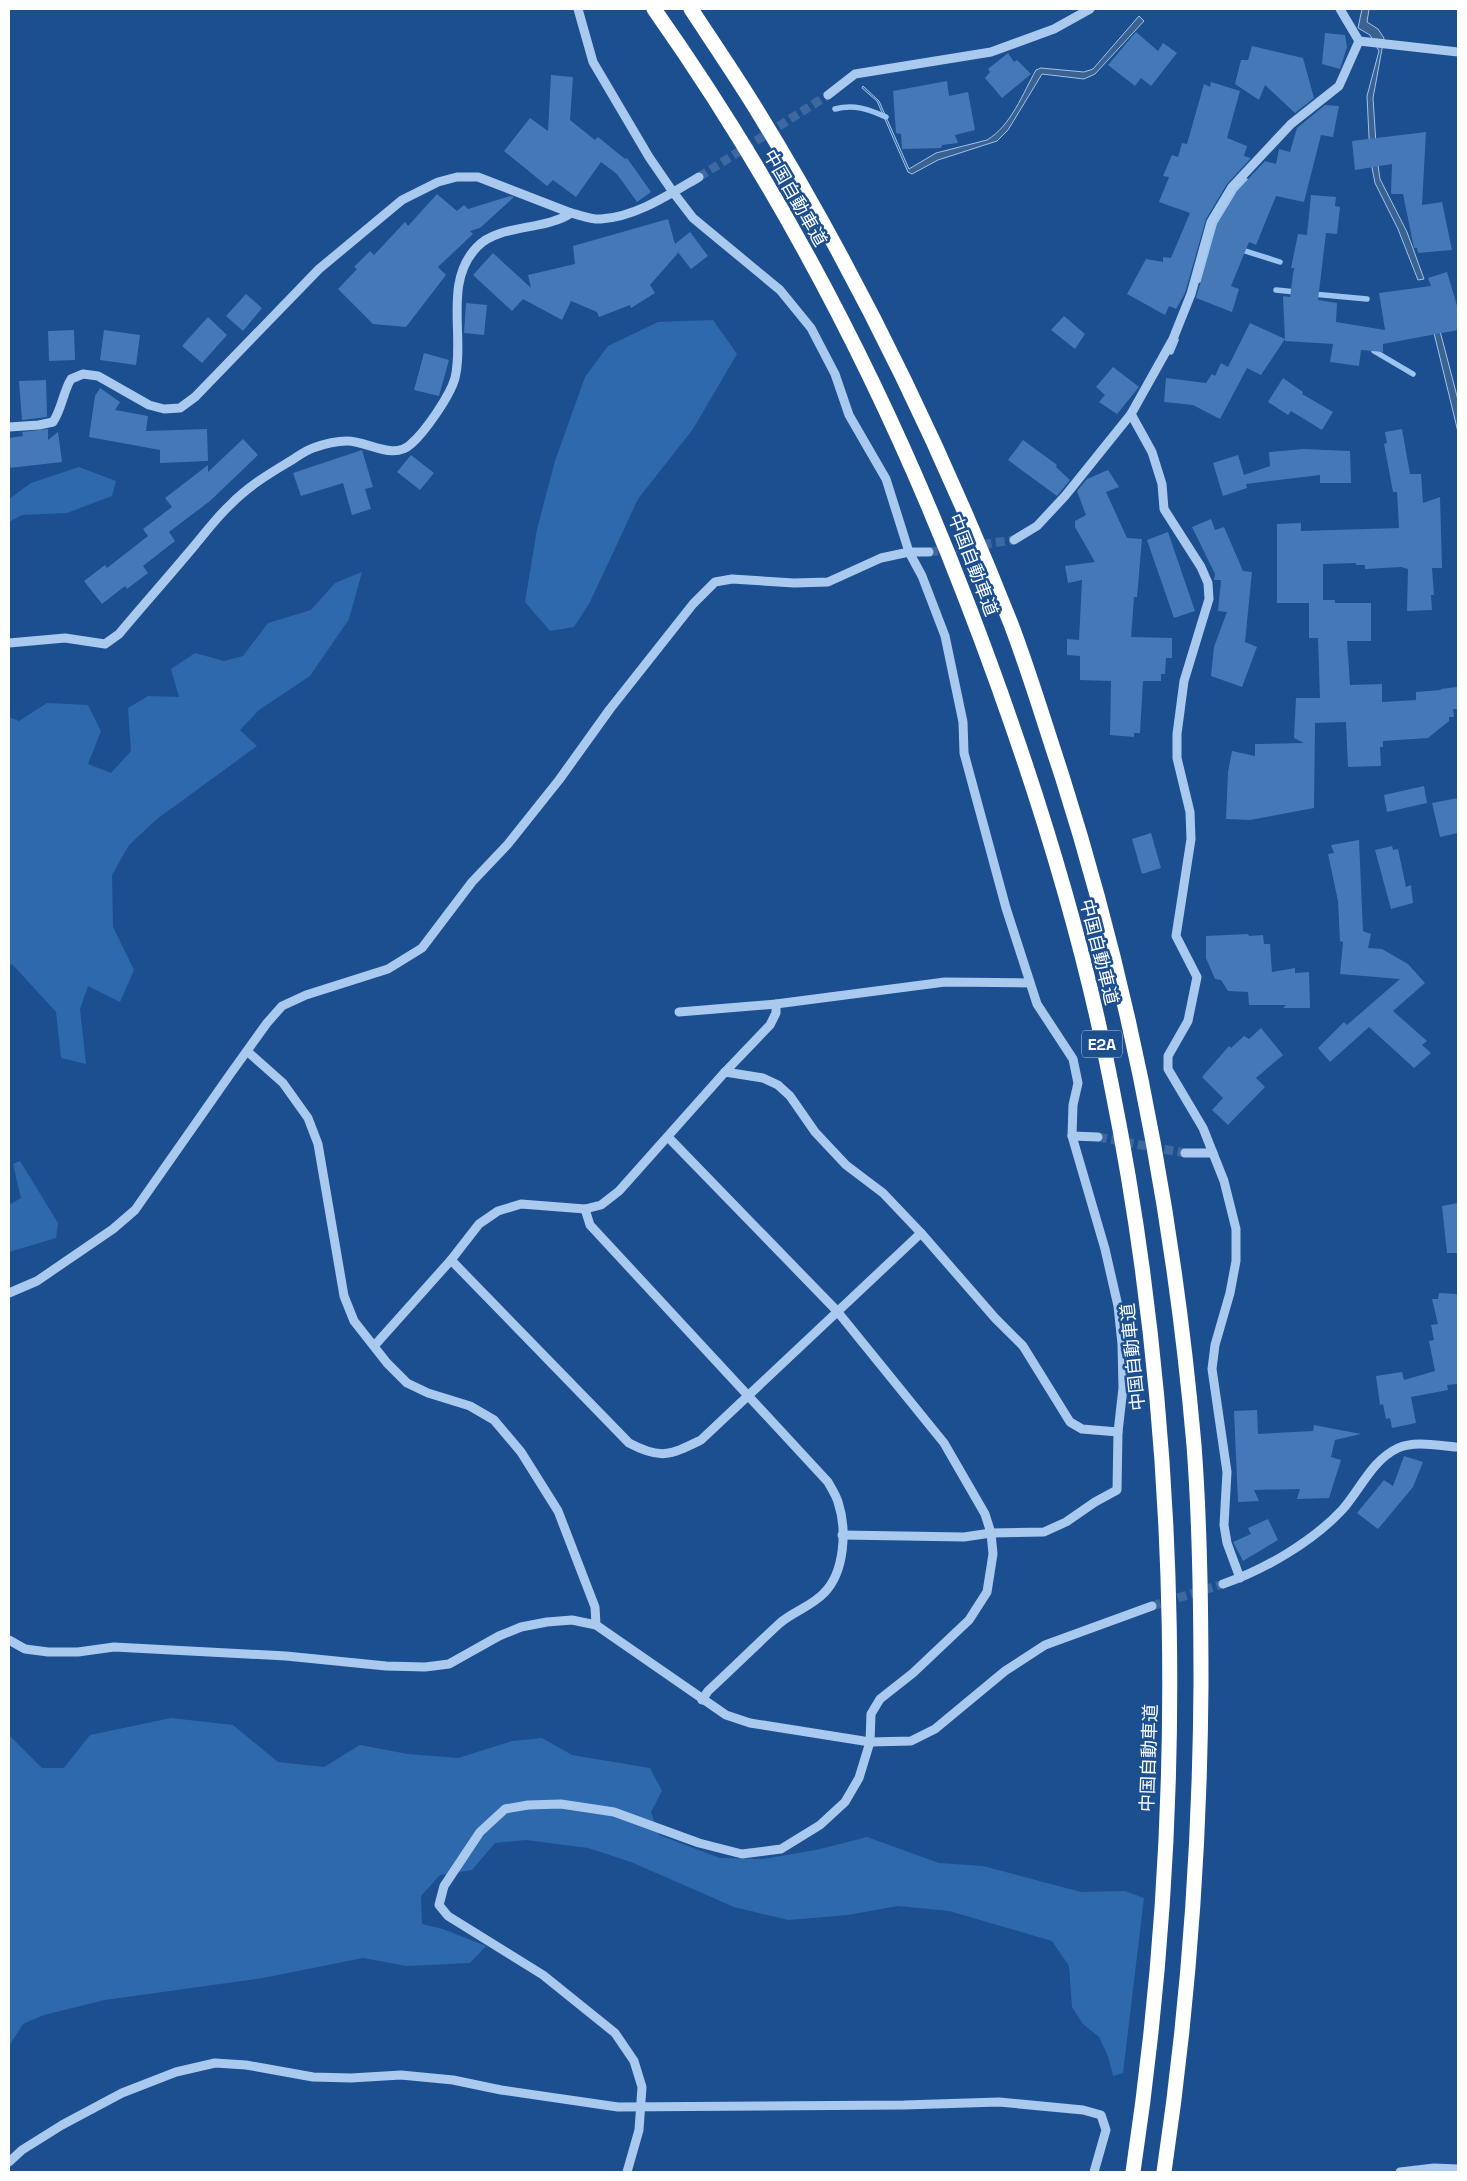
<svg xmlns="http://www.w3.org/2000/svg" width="1467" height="2181" font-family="'Space Grotesk','Noto Sans JP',sans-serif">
  <rect width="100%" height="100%" fill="#1b4f8f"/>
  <g fill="#2e69ad">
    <polygon points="713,320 737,354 693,429 638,499 590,602 574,627 550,631 525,602 537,529 555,461 585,377 608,346 658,322"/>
    <polygon points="79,467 116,481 112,496 67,513 22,515 9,522 9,499 31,483"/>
    <polygon points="362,572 349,619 310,676 259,710 240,730 257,746 157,819 129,845 112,875 113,927 134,970 120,1002 88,986 80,1009 86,1064 61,1058 56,1012 13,965 9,964 9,717 19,721 47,703 88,705 101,731 88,764 111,773 131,751 128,708 148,696 179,697 171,669 195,653 224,661 243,656 268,623 311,610 335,583"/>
    <polygon points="20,1161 58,1223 56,1238 9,1252 9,1205 21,1198 13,1164"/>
    <polygon points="171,1718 233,1725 278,1762 324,1767 360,1745 408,1754 458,1758 512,1741 542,1738 572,1755 650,1768 662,1791 651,1812 659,1835 720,1858 763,1859 816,1850 867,1837 939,1863 983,1866 1081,1892 1125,1891 1144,1898 1123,2073 1113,2076 1108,2056 1099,2037 1083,2024 1072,2007 1069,1966 1052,1941 949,1911 898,1906 848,1915 788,1920 734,1907 631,1862 588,1848 526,1840 495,1843 472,1870 440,1875 421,1896 422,1924 443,1929 486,1946 470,1963 406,1966 363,1958 263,1978 105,2000 44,2015 23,2024 9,2046 9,1735 42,1768 64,1768 90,1735"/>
  </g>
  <g fill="#3c6290" stroke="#9cc4f0">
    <polygon points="1362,9 1369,9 1367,22 1378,29 1384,38 1373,98 1377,159 1380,179 1407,232 1424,279 1418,280 1398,229 1375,183 1370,157 1367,96 1379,51 1370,35 1358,28"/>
    <path d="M1139,16l5,5 -49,53 -11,5 -42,-5 -34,56 -11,11 -59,19 -26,14 -4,-2 -31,-71 -15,-13 1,-2 16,15 30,68 27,-16 51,-13c24,-14 36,-47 49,-70l5,-2 43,4 9,-3z"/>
    <polygon points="1440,331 1458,400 1458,432 1434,333"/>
  </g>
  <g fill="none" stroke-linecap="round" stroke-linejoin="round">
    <g stroke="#9cc4f0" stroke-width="5.5">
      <path d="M835,109c19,-5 33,0 51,8"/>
      <polyline points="1239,249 1280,262"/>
      <polyline points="1199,280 1217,221 1231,198 1246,181"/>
      <polyline points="1276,290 1296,292"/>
      <polyline points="1313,294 1367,299"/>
      <polyline points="1374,351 1413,374"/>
      <polyline points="1171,352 1176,340"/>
    </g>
  </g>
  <g fill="#4478b7">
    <polygon points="1136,32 1158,51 1163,43 1177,53 1151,86 1141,78 1135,86 1108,65"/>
    <polygon points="1325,33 1345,35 1347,47 1340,69 1322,64"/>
    <polygon points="1252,46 1303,58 1314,98 1295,113 1265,85 1259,100 1235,84 1241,60 1248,60"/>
    <polygon points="1008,53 1014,62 1017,60 1031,74 1002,98 985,78 990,72 988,69"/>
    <polygon points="551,75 573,77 570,120 595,140 598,137 625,159 627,158 651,192 637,202 617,174 601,162 576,197 553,180 547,186 504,151 530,118 548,131"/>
    <polygon points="947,81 949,96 968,92 975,130 955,135 958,143 942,145 941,148 902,149 901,134 896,133 893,91"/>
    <polygon points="1211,82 1240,91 1227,138 1247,146 1244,156 1251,158 1227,184 1206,219 1185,293 1176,309 1169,306 1165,315 1127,294 1146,259 1163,262 1163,257 1171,258 1190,213 1159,202 1169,177 1163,176 1172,155 1178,157 1182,143 1187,144 1204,84 1210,87"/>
    <polygon points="1325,105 1339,106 1333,137 1321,135 1304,202 1276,196 1256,245 1249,242 1231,286 1239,289 1232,312 1196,298 1217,224 1237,191 1265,161 1276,164 1279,149 1290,152 1297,128"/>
    <polygon points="1426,132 1422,205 1442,202 1452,250 1418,253 1417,248 1414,248 1403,194 1391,194 1392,164 1355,170 1352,141"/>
    <polygon points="437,194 457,211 464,205 468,209 510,196 514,197 480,228 470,231 473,234 438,267 446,275 406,327 373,324 338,289 357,269 354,267 370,251 374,255 405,222 408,226"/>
    <polygon points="1311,195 1336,197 1335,206 1340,207 1337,234 1326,233 1318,300 1337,303 1336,322 1385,330 1379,293 1431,286 1428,278 1447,272 1458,309 1458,330 1383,344 1383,352 1361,350 1359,366 1330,362 1333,344 1285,341 1283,296 1290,297 1294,268 1291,268 1298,234 1307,235"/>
    <polygon points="668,219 675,244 690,232 708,256 691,269 677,251 678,253 650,285 655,293 631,308 630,305 599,317 597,312 571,301 562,320 523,299 512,311 473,275 493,253 531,288 528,275 575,264 573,246"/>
    <polygon points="246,294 262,308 243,331 226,316"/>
    <polygon points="466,303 487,305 484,335 464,333"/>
    <polygon points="1064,316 1085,334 1075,349 1051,330"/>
    <polygon points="208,317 227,335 202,363 182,346"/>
    <polygon points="1250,323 1285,339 1261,375 1247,368 1220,419 1193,405 1164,402 1166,378 1206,383 1212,374 1215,376 1221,363 1228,367"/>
    <polygon points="74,330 75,360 49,361 48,331"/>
    <polygon points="104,330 140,335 136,365 100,360"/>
    <polygon points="424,353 449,360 439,396 414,390"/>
    <polygon points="1113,367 1139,387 1117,414 1099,402 1105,395 1096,387"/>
    <polygon points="1283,378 1303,392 1302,394 1333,412 1322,430 1291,411 1288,415 1268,402"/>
    <polygon points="46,380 47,417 22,420 19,381"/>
    <polygon points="100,388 120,402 115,410 148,416 146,431 207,429 208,461 160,463 160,450 89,437 95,396"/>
    <polygon points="48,429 48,440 58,432 62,462 9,468 9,438 23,436 22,432"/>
    <polygon points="1402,429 1410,474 1421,474 1423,503 1440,497 1442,568 1432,568 1434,595 1431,595 1432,610 1407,611 1408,569 1401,567 1365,569 1365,565 1356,565 1356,563 1323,564 1323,600 1335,600 1335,603 1371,603 1371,641 1347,641 1350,685 1382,684 1382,702 1416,700 1416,692 1441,690 1441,689 1457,687 1458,709 1453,709 1454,717 1449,717 1449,721 1428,738 1383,741 1383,747 1380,747 1381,766 1348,767 1346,722 1315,723 1314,808 1250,820 1226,819 1228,772 1232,751 1255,756 1255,744 1304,743 1294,738 1296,698 1320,698 1318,638 1309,638 1309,603 1277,603 1277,524 1301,523 1301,531 1399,528 1397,492 1393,492 1384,444 1387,443 1385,432"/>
    <polygon points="243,439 258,455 210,501 169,532 175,541 143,566 148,573 127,589 125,586 102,604 84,581 105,565 107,568 148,536 143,529 172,507 165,498 208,465 208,472"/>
    <polygon points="1023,440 1057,465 1056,467 1070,480 1057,496 1008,460"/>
    <polygon points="1303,449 1350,451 1351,483 1320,483 1320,475 1246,484 1247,488 1223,496 1213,463 1238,455 1244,475 1270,466 1269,452"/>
    <polygon points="362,450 373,487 365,489 371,509 352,515 343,483 301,496 293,473"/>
    <polygon points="411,455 434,473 420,490 397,472"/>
    <polygon points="1108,470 1119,487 1106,492 1127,538 1142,539 1137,597 1134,597 1131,637 1172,638 1172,658 1166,658 1165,674 1161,674 1161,681 1143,681 1140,733 1134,733 1134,737 1110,735 1111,681 1080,680 1080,656 1067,655 1067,639 1079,640 1082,580 1068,583 1065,566 1095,562 1075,527 1075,521 1086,515 1077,491 1087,479"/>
    <polygon points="1211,519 1215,530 1224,527 1243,571 1252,572 1245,642 1257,647 1242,687 1211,676 1214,647 1227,612 1218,611 1221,580 1214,580 1215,574 1192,527"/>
    <polygon points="1168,532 1195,611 1174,618 1147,540"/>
    <polygon points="1424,786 1427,803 1387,812 1384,795"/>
    <polygon points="1458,798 1458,833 1440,837 1432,803"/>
    <polygon points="1151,833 1161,868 1142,874 1132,839"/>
    <polygon points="1359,840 1363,931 1371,934 1368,948 1382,949 1408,964 1425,983 1393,1011 1427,1041 1422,1045 1431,1053 1414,1068 1369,1027 1330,1062 1318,1048 1344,1022 1347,1025 1400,979 1340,974 1343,942 1340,941 1338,901 1328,854 1334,853 1331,845"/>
    <polygon points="1392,846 1393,850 1398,849 1406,887 1411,885 1413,903 1391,909 1375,850"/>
    <polygon points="1248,934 1249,936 1263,935 1264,944 1270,944 1272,972 1295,968 1295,973 1309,972 1310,1008 1283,1008 1286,1005 1249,1005 1248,992 1228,991 1221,980 1215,979 1206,958 1206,936"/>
    <polygon points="1261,1028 1283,1055 1256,1078 1265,1087 1228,1125 1212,1110 1223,1098 1202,1077 1229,1046 1231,1048 1244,1036 1249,1039"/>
    <polygon points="1458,1203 1458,1253 1447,1253 1442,1206"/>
    <polygon points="1439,1293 1458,1294 1458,1384 1447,1385 1448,1390 1411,1397 1416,1423 1392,1428 1390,1418 1386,1419 1383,1404 1380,1405 1376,1376 1402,1372 1404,1380 1435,1371 1429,1341 1434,1340 1431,1325 1438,1324 1432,1299 1438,1299"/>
    <polygon points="1257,1410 1258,1434 1313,1431 1314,1425 1361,1434 1335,1440 1331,1457 1341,1460 1329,1498 1297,1499 1300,1489 1254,1490 1259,1501 1238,1502 1234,1411"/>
    <polygon points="1404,1456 1423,1462 1413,1487 1378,1529 1357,1513 1384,1480 1393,1486"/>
    <polygon points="1268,1519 1278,1540 1243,1561 1233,1542 1251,1534 1248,1528"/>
  </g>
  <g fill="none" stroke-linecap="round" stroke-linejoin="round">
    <g stroke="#3d69a0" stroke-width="9" stroke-dasharray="9 4.5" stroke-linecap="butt">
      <polyline points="699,177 828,95"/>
      <polyline points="929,552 1014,540"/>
      <polyline points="1098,1137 1185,1153"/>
      <polyline points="1152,1606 1223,1584"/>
    </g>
    <g stroke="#a9c9ee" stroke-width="9">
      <polyline points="578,9 593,62 649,157 673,192 693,218 780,290 811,328 835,374 849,415 886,479 909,552 922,576 945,636 963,722 964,753 1006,908 1037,1004 1073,1059 1078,1083 1073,1105 1072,1136 1105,1249 1118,1306 1122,1344 1123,1388 1118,1432 1117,1490 1095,1502 1066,1522 1044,1532 991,1533 964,1537 842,1535"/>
      <polyline points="1340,9 1359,41"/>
      <polyline points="1359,41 1458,52"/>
      <polyline points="828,95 855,74 991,52 1054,29 1090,9"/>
      <polyline points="1131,414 1152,452 1162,484 1164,509 1201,567 1208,583 1209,599 1184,681 1177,734 1177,758 1190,812 1191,839 1176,936 1197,977 1188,1021 1168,1056 1168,1069 1203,1128 1224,1181 1236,1229 1236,1261 1230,1293 1215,1345 1212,1369 1227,1472 1224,1525 1227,1543 1240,1578"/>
      <path d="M9,427l30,-2 14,-3c9,-13 10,-30 18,-43l12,-5 15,2 51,29 15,4 16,-1 15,-11 124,-128 83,-69 36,-18 19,-5h21l93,36"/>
      <polyline points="1014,540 1037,526 1065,496 1131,414 1173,339 1191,294 1211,222 1232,187 1291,124 1339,86 1359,41"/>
      <path d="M9,643l56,-5 40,6 14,-10c25,-30 51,-59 76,-89 11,-13 22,-28 35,-40 16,-17 37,-30 57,-42 9,-5 17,-12 26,-15 11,-4 23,-7 34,-7 21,0 46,20 64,3 14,-12 39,-48 44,-66 10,-42 -12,-96 22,-131 21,-23 68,-16 94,-34 9,2 21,7 30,6 35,-2 69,-25 98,-42"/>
      <polyline points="679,1012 776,1004 945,982 1030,983"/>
      <polyline points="248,1052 283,1083 308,1118 318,1144 344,1296 354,1321 387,1363 407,1383 428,1393 470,1406 494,1420 521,1452 558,1511 595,1607 596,1625"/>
      <polyline points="725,1072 763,1078 778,1085 790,1096 815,1132 846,1165 883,1193 921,1233 995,1318 1023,1346 1070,1422 1082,1429 1118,1432"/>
      <polyline points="1072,1136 1098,1137"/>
      <polyline points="1185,1153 1213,1153"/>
      <path d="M585,1209l5,16 238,257c3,6 8,13 10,20 9,27 7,70 -14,91 -12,13 -30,18 -44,30 -24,22 -48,46 -72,68l-6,9"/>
      <path d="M451,1260l178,183c32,17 41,12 72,-3l220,-207"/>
      <polyline points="9,1293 37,1281 113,1229 135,1210 231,1073 267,1023 282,1006 306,995 388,969 422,948 472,882 508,844 559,780 610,709 693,604 715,582 732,579 794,583 828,582 881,558 909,552 929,552"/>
      <polyline points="375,1345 451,1260 479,1224 498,1211 521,1204 585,1209 601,1205 619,1191 725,1072 770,1025 776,1013 776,1004"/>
      <path d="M1223,1584c41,-14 89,-42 119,-74 18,-20 30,-50 56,-62 17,-8 42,-2 60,-1"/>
      <polyline points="9,1640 25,1649 48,1652 78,1652 114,1647 286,1656 386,1666 425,1667 449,1664 499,1636 521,1627 547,1622 572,1620 596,1625 726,1715 750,1723 870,1742 911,1741 935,1729 1005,1671 1045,1645 1152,1606"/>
      <polyline points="9,2162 22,2150 62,2125 122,2093 176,2072 215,2063 246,2065 313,2077 351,2078 401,2075 453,2080 501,2090 618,2107 904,2105 999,2102 1083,2110 1101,2115 1106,2130 1094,2172"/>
      <polyline points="627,2172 639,2130 642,2087 634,2061 615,2033 543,1975 448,1916 439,1905 444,1886 480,1832 505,1809 528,1805 561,1804 614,1812 699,1843 742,1854 781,1849 820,1825 845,1802 859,1778 870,1742 871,1714 880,1699 913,1673 969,1620 987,1592 993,1554 991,1533 985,1514 944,1443 837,1311 668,1137"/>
      <polyline points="1400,2172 1434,2168 1458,2169"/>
    </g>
    <g stroke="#fff" stroke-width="15">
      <path d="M654,9c129,183 233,384 313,593 60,156 112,317 144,481 72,356 76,730 22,1089"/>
      <path d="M691,9c21,32 42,63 62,95 102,165 187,340 258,520 19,50 34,101 51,152 69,217 112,442 132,669 6,79 7,159 7,239 -1,163 -13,327 -37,488"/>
    </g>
  </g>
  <g text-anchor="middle" stroke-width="5" stroke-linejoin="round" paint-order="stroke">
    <rect fill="#1b4f8f" stroke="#bbcadd" stroke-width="1" x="1082" y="1030.5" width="40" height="27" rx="4"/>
    <g font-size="16" font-weight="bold" fill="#fff">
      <text x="1102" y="1050">E2A</text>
    </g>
    <g font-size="18" fill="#fff" stroke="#1b4f8f">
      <text transform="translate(795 198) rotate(60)" y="6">中国自動車道</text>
      <text transform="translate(973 565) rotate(69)" y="6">中国自動車道</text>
      <text transform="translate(1099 952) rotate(76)" y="6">中国自動車道</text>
      <text transform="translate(1133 1357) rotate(-96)" y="6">中国自動車道</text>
      <text transform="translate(1149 1758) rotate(-88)" y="6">中国自動車道</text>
    </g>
  </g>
  <rect width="1467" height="2181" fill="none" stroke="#ffffff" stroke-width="20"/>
</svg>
